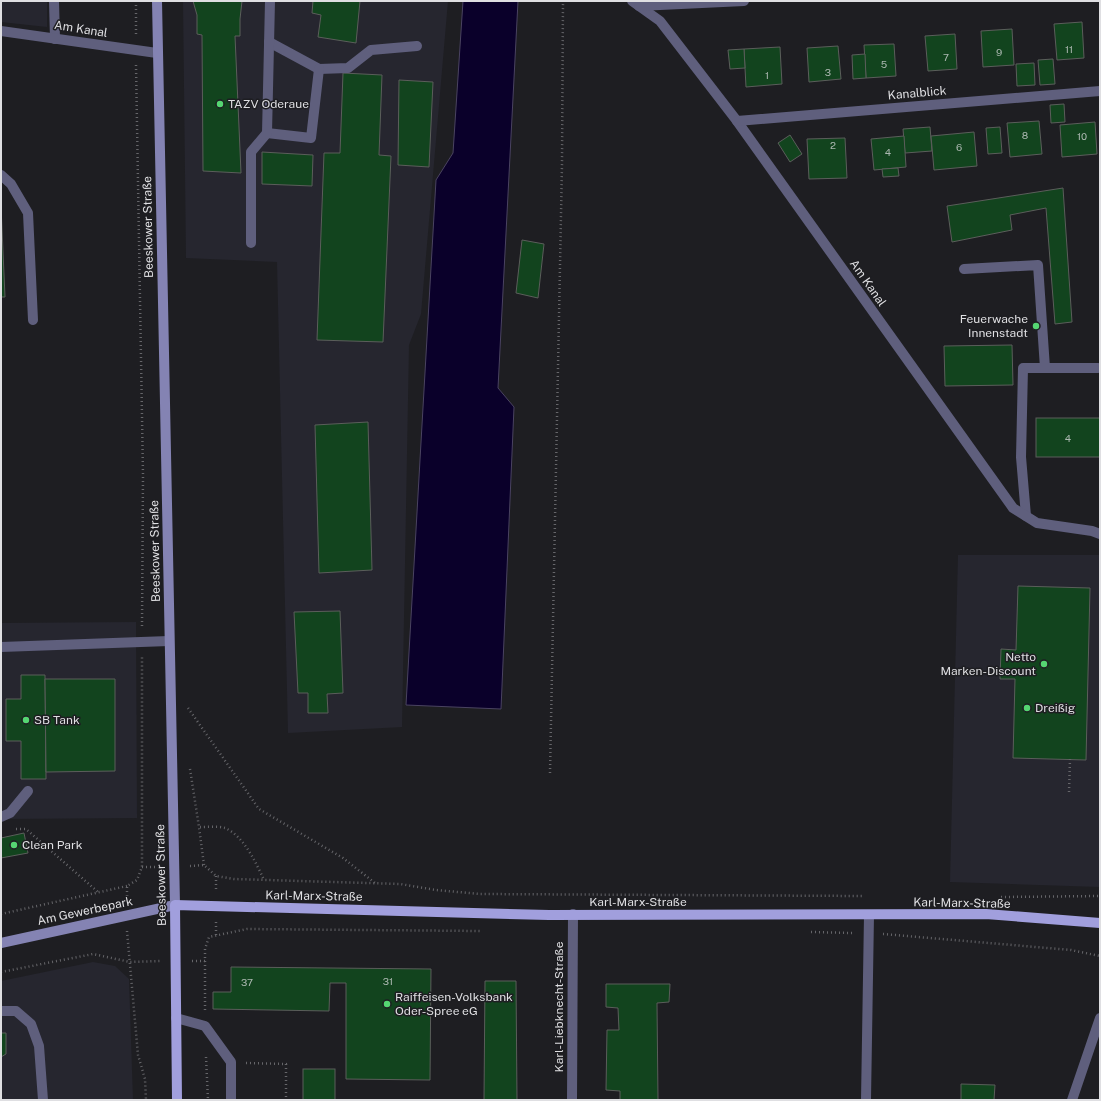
<svg xmlns="http://www.w3.org/2000/svg" width="1101" height="1101" font-family="'Public Sans',sans-serif">
  <rect width="100%" height="100%" fill="#1e1e22"/>
  <g fill="#26262f">
    <polygon points="1,1 47,1 47,27 1,22"/>
    <polygon points="183,1 448,1 421,314 409,345 402,727 288,733 277,262 186,258"/>
    <polygon points="958,555 1100,555 1100,887 950,882"/>
    <polygon points="136,622 137,818 1,819 1,623"/>
    <polygon points="93,962 115,966 129,979 133,1100 1,1100 1,981"/>
  </g>
  <polygon fill="#0a002a" stroke="#4a4361" points="463,1 518,1 498,388 514,407 501,709 406,705 436,180 453,153"/>
  <g fill="#12441e" stroke="#5b5e5b">
    <polygon points="193,1 242,1 240,19 240,36 235,36 241,173 203,171 202,35 197,34 197,15"/>
    <polygon points="313,1 360,1 356,43 318,37 321,15 312,13"/>
    <polygon points="1082,22 1084,58 1057,60 1054,24"/>
    <polygon points="1012,29 1014,65 983,67 981,31"/>
    <polygon points="955,34 957,69 928,71 925,36"/>
    <polygon points="894,44 896,76 866,78 864,45"/>
    <polygon points="838,46 841,79 809,82 807,48"/>
    <polygon points="780,47 782,84 746,87 744,49"/>
    <polygon points="744,49 745,68 730,69 728,50"/>
    <polygon points="865,54 866,78 853,79 852,55"/>
    <polygon points="1053,59 1055,84 1040,85 1038,60"/>
    <polygon points="1034,63 1035,85 1017,86 1016,64"/>
    <polygon points="343,73 382,75 379,155 391,156 383,342 317,340 324,153 340,153"/>
    <polygon points="399,80 433,82 429,167 398,165"/>
    <polygon points="1064,104 1065,122 1051,123 1050,105"/>
    <polygon points="1039,121 1042,154 1010,157 1007,123"/>
    <polygon points="1095,122 1097,154 1062,157 1060,125"/>
    <polygon points="930,127 932,151 905,153 903,129"/>
    <polygon points="1000,127 1002,153 988,154 986,128"/>
    <polygon points="974,132 977,166 934,170 931,136"/>
    <polygon points="790,135 802,154 790,162 778,143"/>
    <polygon points="904,136 906,167 874,170 871,139"/>
    <polygon points="845,138 847,178 809,179 807,139"/>
    <polygon points="262,152 313,155 312,186 262,184"/>
    <polygon points="898,168 899,176 883,177 882,169"/>
    <polygon points="1063,188 1072,322 1055,324 1046,208 1010,215 1012,230 952,242 947,206"/>
    <polygon points="1,206 5,297 1,297"/>
    <polygon points="522,240 544,244 538,298 516,293"/>
    <polygon points="1012,345 1013,385 945,386 944,346"/>
    <rect x="1036" y="418" width="64" height="39"/>
    <polygon points="368,422 372,570 319,573 315,425"/>
    <polygon points="1018,586 1090,588 1086,760 1013,758 1015,679 1000,679 1001,649 1016,650"/>
    <polygon points="340,611 343,693 327,694 328,713 308,713 308,693 298,693 294,612"/>
    <polygon points="21,675 45,675 46,779 21,779 21,741 6,741 6,699 21,699"/>
    <polygon points="45,679 115,679 115,771 46,772"/>
    <polygon points="24,833 28,853 1,858 1,838"/>
    <polygon points="231,967 431,969 430,1080 346,1079 346,983 330,983 329,1011 213,1009 213,992 231,992"/>
    <polygon points="485,981 516,981 517,1100 484,1100"/>
    <polygon points="606,984 670,984 669,1002 657,1003 658,1100 620,1100 620,1091 606,1090 607,1030 619,1030 618,1008 606,1007"/>
    <polygon points="1,1033 6,1033 6,1054 1,1057"/>
    <rect x="303" y="1069" width="32" height="31"/>
    <polygon points="961,1084 995,1085 994,1100 961,1100"/>
  </g>
  <g fill="none" stroke-linecap="round" stroke-linejoin="round">
    <g stroke="#66666a" stroke-width="2.5" stroke-dasharray="1 3" stroke-linecap="butt">
      <polyline points="136,1 136,34"/>
      <polyline points="136,65 143,475 142,626"/>
      <polyline points="188,708 259,809 343,858 375,883"/>
      <polyline points="190,769 199,827 204,865"/>
      <polyline points="550,773 562,165 563,1"/>
      <polyline points="1069,792 1070,759"/>
      <path d="M200,827c7,0 18,-1 25,1 19,8 31,35 39,52"/>
      <polyline points="16,829 26,829 98,892"/>
      <polyline points="190,866 204,865 216,876 234,879 400,884 436,890 480,894 864,896"/>
      <polyline points="142,867 159,867"/>
      <polyline points="216,876 216,891"/>
      <polyline points="1001,897 1100,896"/>
      <polyline points="127,900 127,886 137,880 142,867 142,657"/>
      <polyline points="1,914 127,886"/>
      <polyline points="216,922 216,936"/>
      <polyline points="127,931 138,1055 145,1079 146,1100"/>
      <polyline points="811,932 852,933"/>
      <polyline points="883,934 1071,950 1100,956"/>
      <polyline points="192,961 205,961"/>
      <polyline points="1,972 93,954 130,962 161,961"/>
      <polyline points="205,1010 205,949 209,937 247,929 481,931"/>
      <polyline points="206,1057 208,1100"/>
      <polyline points="246,1063 286,1064 286,1100"/>
    </g>
    <g stroke="#5f5f7d" stroke-width="10">
      <polyline points="54,1 55,39"/>
      <polyline points="269,42 319,69 348,68 371,50 417,46"/>
      <polyline points="267,133 311,138 319,69"/>
      <polyline points="1,175 11,184 28,213 33,320"/>
      <polyline points="251,243 251,152 267,133 270,1"/>
      <polyline points="964,269 1038,265 1045,368"/>
      <polyline points="1026,516 1021,457 1023,368 1098,368"/>
      <polyline points="1,647 169,641"/>
      <polyline points="1,817 10,813 28,791"/>
      <polyline points="1,1011 16,1011 31,1024 39,1046 43,1100"/>
    </g>
    <g stroke="#5f5f7d" stroke-width="10">
      <polyline points="632,1 660,21 737,121 1013,508 1037,523 1092,531 1100,534"/>
      <polyline points="639,6 744,1"/>
      <polyline points="1,31 157,53"/>
      <polyline points="737,121 1100,91"/>
      <polyline points="176,1018 205,1026 231,1062 231,1100"/>
      <polyline points="572,1100 573,914"/>
      <polyline points="866,1100 869,915"/>
      <polyline points="1072,1100 1100,1018"/>
    </g>
    <polyline stroke="#8483b3" stroke-width="10" points="1,943 175,905 157,1"/>
    <polyline stroke="#a19fdd" stroke-width="10" points="177,1100 175,905 549,915 986,914 1100,923"/>
  </g>
  <g fill="#55d672" stroke="#1e1e22" stroke-width="1.5">
    <circle cx="220" cy="104" r="4"/>
    <circle cx="1036" cy="326" r="4"/>
    <circle cx="1044" cy="664" r="4"/>
    <circle cx="1027" cy="708" r="4"/>
    <circle cx="26" cy="720" r="4"/>
    <circle cx="14" cy="845" r="4"/>
    <circle cx="387" cy="1004" r="4"/>
  </g>
  <g text-anchor="middle" stroke-width="3" stroke-linejoin="round" paint-order="stroke">
    <g font-size="10" fill="#acb8b1">
      <text x="1069" y="53">11</text>
      <text x="999" y="56">9</text>
      <text x="946" y="61">7</text>
      <text x="884" y="68">5</text>
      <text x="828" y="76">3</text>
      <text x="767" y="79">1</text>
      <text x="1025" y="139">8</text>
      <text x="1082" y="140">10</text>
      <text x="833" y="149">2</text>
      <text x="959" y="151">6</text>
      <text x="888" y="156">4</text>
      <text x="1068" y="442">4</text>
      <text x="388" y="985">31</text>
      <text x="247" y="986">37</text>
    </g>
    <g font-size="12" fill="#dfdfe2" stroke="#1e1e22">
      <text transform="translate(81 29) rotate(9)" y="4">Am Kanal</text>
      <text transform="translate(917 93) rotate(-5)" y="4">Kanalblick</text>
      <text transform="translate(148 227) rotate(-91)" y="4">Beeskower Straße</text>
      <text transform="translate(868 283) rotate(55)" y="4">Am Kanal</text>
      <text transform="translate(155 551) rotate(-91)" y="4">Beeskower Straße</text>
      <text transform="translate(161 875) rotate(-91)" y="4">Beeskower Straße</text>
      <text transform="translate(314 896) rotate(1)" y="4">Karl-Marx-Straße</text>
      <text x="638" y="906">Karl-Marx-Straße</text>
      <text transform="translate(962 903) rotate(1)" y="4">Karl-Marx-Straße</text>
      <text transform="translate(85 911) rotate(-12)" y="4">Am Gewerbepark</text>
      <text transform="translate(559 1007) rotate(-90)" y="4">Karl-Liebknecht-Straße</text>
    </g>
    <g font-size="12" fill="#dfdfe2" stroke="#1e1e22" text-anchor="start">
      <text x="228" y="108">TAZV Oderaue</text>
      <text x="1028" y="323" text-anchor="end">Feuerwache<tspan x="1028" dy="14">Innenstadt</tspan></text>
      <text x="1036" y="661" text-anchor="end">Netto<tspan x="1036" dy="14">Marken-Discount</tspan></text>
      <text x="1035" y="712">Dreißig</text>
      <text x="34" y="724">SB Tank</text>
      <text x="22" y="849">Clean Park</text>
      <text x="395" y="1001">Raiffeisen-Volksbank<tspan x="395" dy="14">Oder-Spree eG</tspan></text>
    </g>
  </g>
  <rect width="1101" height="1101" fill="none" stroke="#dfdfe2" stroke-width="4"/>
</svg>
